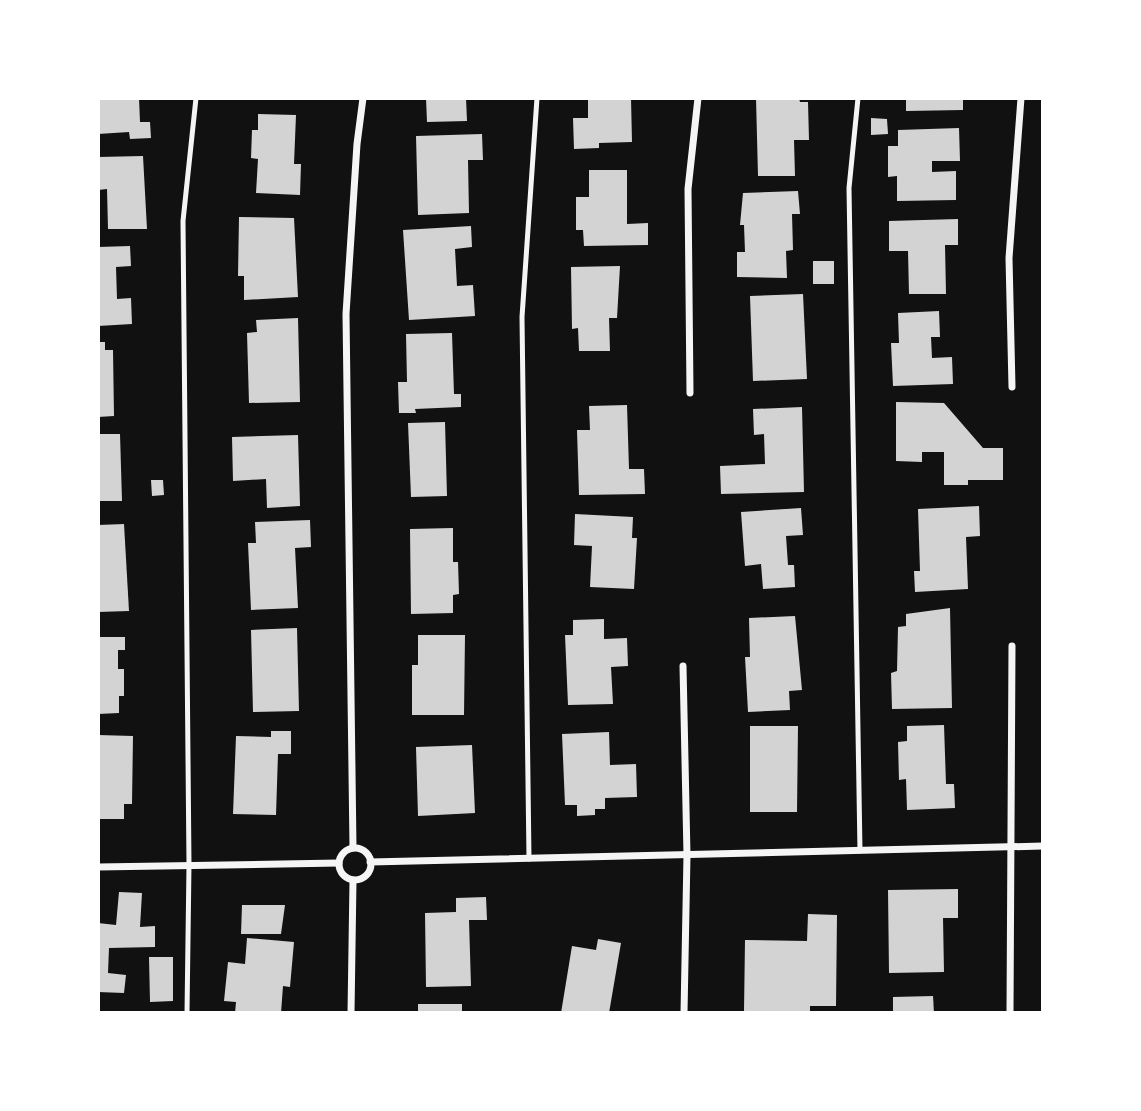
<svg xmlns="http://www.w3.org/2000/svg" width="1141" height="1111" font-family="Figtree,sans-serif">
  <rect width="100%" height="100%" fill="#111"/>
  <g fill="#d3d3d3">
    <polygon points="98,98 139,98 140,122 150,122 151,138 130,139 129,132 98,134"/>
    <polygon points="426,98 466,98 467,121 427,122"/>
    <polygon points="588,98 631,98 632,142 599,143 599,148 574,149 573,118 588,118"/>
    <polygon points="756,98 799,98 800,102 808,102 809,140 794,140 795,176 758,176"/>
    <polygon points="906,98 963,98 963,110 906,111"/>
    <polygon points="258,114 296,115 294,164 301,164 300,195 256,193 258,159 251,158 252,130 258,130"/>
    <polygon points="871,118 887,119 888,134 871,135"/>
    <polygon points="959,128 960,161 932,161 932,172 956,171 956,200 897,201 897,176 888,177 888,146 898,146 898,130"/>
    <polygon points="482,134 483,160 468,160 469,213 418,215 416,136"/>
    <polygon points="143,156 147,229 108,229 107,189 98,190 98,157"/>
    <polygon points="589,170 627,170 627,224 648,223 648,245 584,246 583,230 576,230 576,197 589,197"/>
    <polygon points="798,191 800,214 792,214 793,250 786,251 787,278 737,277 737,252 745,252 744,225 740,225 743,193"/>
    <polygon points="239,217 294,218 298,297 244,300 244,276 238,276"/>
    <polygon points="958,219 958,245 945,245 946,294 909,294 908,251 889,251 889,221"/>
    <polygon points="471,226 472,247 455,249 457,286 473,285 475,316 409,320 403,230"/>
    <polygon points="130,246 131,266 116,267 117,299 131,298 132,324 98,326 98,247"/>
    <rect x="813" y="261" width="21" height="23"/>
    <polygon points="620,266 617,318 609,318 610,351 579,351 578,328 572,329 571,267"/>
    <polygon points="803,294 807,379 753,381 750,296"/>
    <polygon points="939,311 940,337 931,337 932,358 952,357 953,384 893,386 891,343 899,343 898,313"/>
    <polygon points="298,318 300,402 249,403 247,333 257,332 256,320"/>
    <polygon points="452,333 454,394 461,394 461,407 415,409 416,413 399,413 398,382 407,382 406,334"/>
    <polygon points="98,342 105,342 105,350 113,350 114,416 98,417"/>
    <polygon points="896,402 944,403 983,448 1003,448 1003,480 968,480 968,485 944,485 944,452 922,452 922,462 896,461"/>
    <polygon points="627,405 629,469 644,469 645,494 579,495 577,430 590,430 589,406"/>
    <polygon points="802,407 804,492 721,494 720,466 765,464 764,434 754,435 753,409"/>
    <polygon points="445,422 447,496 411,497 408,423"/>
    <polygon points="98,434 120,434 122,501 98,501"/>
    <polygon points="298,435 300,506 267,508 266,479 233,481 232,437"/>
    <polygon points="151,480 163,480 164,495 152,496"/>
    <polygon points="979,506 980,536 966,537 968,589 915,592 914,571 920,571 918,509"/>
    <polygon points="801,508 803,535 786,536 788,565 794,565 795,587 763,589 761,564 745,566 741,512"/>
    <polygon points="575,514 633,517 632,538 637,538 634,589 590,587 592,546 574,545"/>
    <polygon points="310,520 311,547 295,548 298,608 251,610 248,543 256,543 255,522"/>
    <polygon points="124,524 129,611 98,612 98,525"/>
    <polygon points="453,528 453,562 458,562 459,594 453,595 453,613 411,614 410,529"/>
    <polygon points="950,608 952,708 892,709 891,673 897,671 898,627 906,626 906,614"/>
    <polygon points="795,616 802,690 789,691 790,710 748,712 745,657 750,657 749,618"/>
    <polygon points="604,619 604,639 627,638 628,666 611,667 613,704 568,705 565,635 573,635 573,620"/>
    <polygon points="297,628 299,711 253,712 251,630"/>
    <polygon points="418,635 465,635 464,715 412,715 412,665 418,665"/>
    <polygon points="98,637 125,637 125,650 118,650 118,669 124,669 124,696 119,696 119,713 98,714"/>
    <polygon points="944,725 946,784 954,784 955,808 907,810 906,779 899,780 898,742 907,741 907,726"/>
    <polygon points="750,726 798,726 797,812 750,812"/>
    <polygon points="271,731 291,731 291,754 278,754 276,815 233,814 236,736 271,737"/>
    <polygon points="609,732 610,765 636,764 637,797 605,798 605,809 595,809 595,815 577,816 577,805 565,805 562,734"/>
    <polygon points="98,735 133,736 132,804 124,804 124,819 98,819"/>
    <polygon points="472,745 475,813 418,816 416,747"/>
    <polygon points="958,889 958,918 943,918 944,972 889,973 888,890"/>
    <polygon points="119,892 142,893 140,927 155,926 155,947 109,948 108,973 126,975 124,993 98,992 98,923 116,925"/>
    <polygon points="486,897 487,920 469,920 471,986 426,987 425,913 456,912 456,898"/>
    <polygon points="242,905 285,905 281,934 241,934"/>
    <polygon points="808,914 837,915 836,1006 810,1006 810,1013 744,1011 745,940 807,941"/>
    <polygon points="247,938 294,942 290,987 283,986 281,1013 235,1013 236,1002 224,1001 228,962 245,964"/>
    <polygon points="598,939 621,943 609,1013 561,1013 572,946 596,950"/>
    <polygon points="149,957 173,957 173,1001 150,1002"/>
    <polygon points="933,996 934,1013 893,1013 893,997"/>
    <rect x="418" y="1004" width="44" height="9"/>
  </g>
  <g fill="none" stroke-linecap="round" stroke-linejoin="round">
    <g stroke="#f5f5f5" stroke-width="5">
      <polyline points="858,98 849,188 860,851"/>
      <polyline points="529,859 522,317 537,98"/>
      <polyline points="187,1013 189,865 183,221 196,98"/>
    </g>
    <g stroke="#f5f5f5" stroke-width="7">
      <polyline points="1012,387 1009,258 1021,98"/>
      <polyline points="690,393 688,189 698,98"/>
      <polyline points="683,666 687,855 684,1013"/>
      <circle cx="355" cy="864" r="16"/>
      <polyline points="353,848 346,314 357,144 363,98"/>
      <polyline points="370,862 1043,846"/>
      <polyline points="98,867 339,863"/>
      <polyline points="351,1013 353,880"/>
      <polyline points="1010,1013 1012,646"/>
    </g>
  </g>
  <rect width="1141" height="1111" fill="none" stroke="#ffffff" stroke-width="200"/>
</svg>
